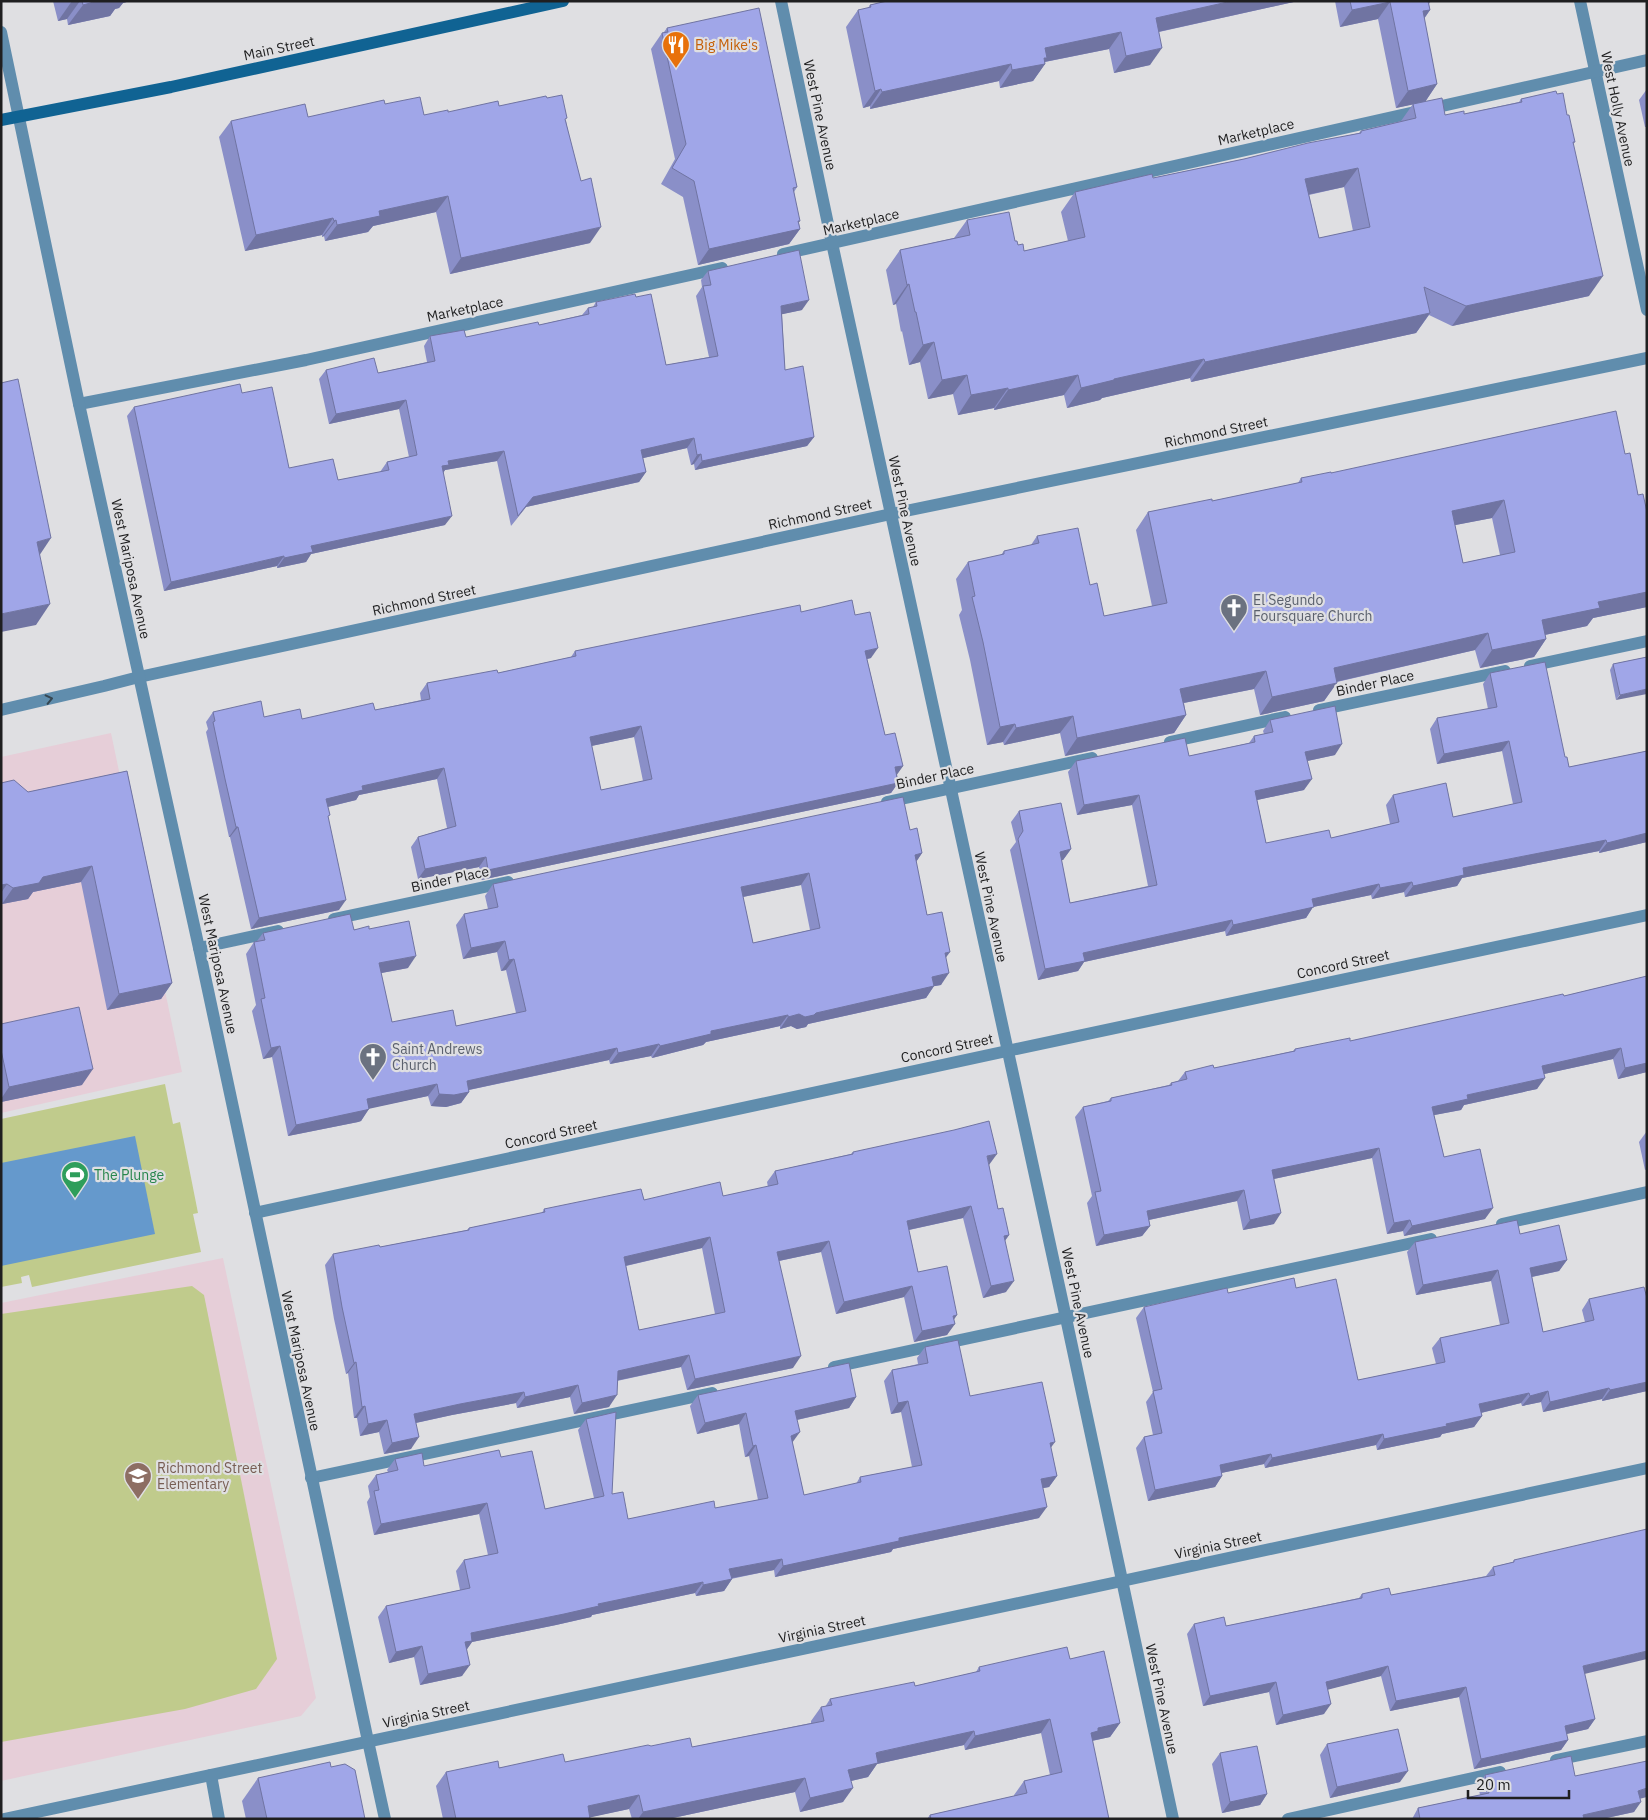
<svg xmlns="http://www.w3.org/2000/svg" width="1648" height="1820" font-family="'IBM Plex Sans',sans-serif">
  <rect width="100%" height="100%" fill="#dfdfe2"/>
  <g fill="#e6ced8">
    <polygon points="111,733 182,1072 1,1113 1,757"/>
    <polygon points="223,1258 316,1698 301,1716 1,1781 1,1303"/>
  </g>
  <g fill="#c0cb8c">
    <polygon points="165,1084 173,1124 180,1122 198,1213 193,1214 201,1252 32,1287 29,1275 21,1277 22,1283 1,1287 1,1119"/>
    <polygon points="192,1286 204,1295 277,1659 256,1689 185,1709 1,1742 1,1314"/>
  </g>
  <polygon fill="#6599cc" points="135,1136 155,1234 1,1266 1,1163"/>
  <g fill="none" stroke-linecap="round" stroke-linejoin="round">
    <g stroke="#608dad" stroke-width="12">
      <polyline points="1530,666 1647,641"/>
      <polyline points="1319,710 1505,671"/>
      <polyline points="1170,742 1285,717"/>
      <polyline points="887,802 1092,758"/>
      <polyline points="334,919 508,882"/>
      <polyline points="199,948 278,931"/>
      <polyline points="1502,1224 1647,1192"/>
      <polyline points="834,1367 1431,1239"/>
      <polyline points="311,1478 712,1393"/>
      <polyline points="1556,1760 1647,1741"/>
      <polyline points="211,1775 219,1819"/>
      <polyline points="1288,1819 1500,1772"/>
    </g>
    <g stroke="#608dad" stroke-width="12">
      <polyline points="781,1 832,243 1066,1318 1173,1819"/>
      <polyline points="1580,1 1647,310"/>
      <polyline points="783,254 1647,60"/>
      <polyline points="79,404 306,360 722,268"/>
      <polyline points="1,710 104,686 139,677 891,514 1647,358"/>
      <polyline points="255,1213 1007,1051 1647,915"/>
      <polyline points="368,1741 385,1819"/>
    </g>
    <g stroke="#608dad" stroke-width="12">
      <polyline points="1,32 79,404 199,948 368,1741"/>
      <polyline points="4,1819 1122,1581 1647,1468"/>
    </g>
    <polyline stroke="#106393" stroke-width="12" points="1,120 171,87 563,1"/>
  </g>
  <g fill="#8a8fc8" fill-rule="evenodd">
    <polygon points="53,1 130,1 123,3 119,8 115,9 110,16 68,25 67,19 58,21"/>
    <polygon points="887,1 1298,1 1159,32 1150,65 1114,73 1109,49 1045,62 1045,64 1033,81 1000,88 999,81 870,109 870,106 863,108 846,27 858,10 868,8 870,5"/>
    <path d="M1335,1h96l-2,3 1,6 -6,9 13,65 -12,18 20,13 19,-1 55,-12 2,-3 36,-5 10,21 8,27 -2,2 16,152 -137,30 -23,-11 -13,18 -225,49 -1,-4 -88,20 -2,2 -33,8 -3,-13 -70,15v-2l-36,7 -5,-21 -25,5 -8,-37 -11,3 -7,-34 -1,1 -5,-28 -3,1 -7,-35 14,-20 54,-12 13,-18 48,21 3,4 6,6 44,-10 -7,-29 14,-20 78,-14 91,-19 115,-26 2,-2 40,-10 12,-17 -17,4 -18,-89 -38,8zM1344,187l9,44 -34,7 -10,-43z"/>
    <polygon points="667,28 797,187 794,192 800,229 789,244 698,265 683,197 661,184 675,159 651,49 662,33 664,32"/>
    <polygon points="1647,89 1647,127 1645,127 1639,100"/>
    <polygon points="547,98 566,121 590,243 450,274 436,212 373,226 368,232 325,241 324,236 322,237 322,235 245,251 219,137 231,121 308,117 385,104 424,115 499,106"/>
    <polygon points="708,271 802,310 782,314 785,370 814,437 807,446 695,470 694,464 691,465 687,448 643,458 646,472 639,482 526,507 511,526 497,461 445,470 443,473 445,525 311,554 306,562 277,568 277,566 164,591 127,416 134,407 242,393 289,468 338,480 380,472 387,462 409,457 399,409 329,424 319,379 326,370 378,373 427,362 424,346 430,336 466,337 539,325 582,315 588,308 593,307 596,302 636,297 666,365 709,357 696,296 702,287 701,280"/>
    <path d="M1625,454l13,41 9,17v95l-54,11 -6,8 -42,9 1,4 -12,18 -54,11 -5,-18 -138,32 -13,19 -64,14 -6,-26 -70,14 2,12 -12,18 -109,23 -5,-23 -56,12 -1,-3 -16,3 -17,-85 -11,-45 3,-5 -6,-31 12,-17 33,-7 3,-4 27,-6 6,-9 53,49 14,31 48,-10 -16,-76 12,-18 64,-11 86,-18 3,-5 30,-5zM1492,518l8,37 -37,8 -8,-38z"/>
    <path d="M801,612l54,3 16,43 -4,1 18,76 18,31 -6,8 1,9 -7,10 -410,87 -2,-13 -61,12 -7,-32 7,-10 29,-9 -10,-49 -78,16 -3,5 -28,7v10l11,93 -88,19 -21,-92h-1l-23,-105 2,-3 -2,-7 7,-10 51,5 38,2 73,-9 46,-10 -1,-7 7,-10 71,-10 73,-16 4,-6zM634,737l9,44 -42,9 -10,-44z"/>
    <polygon points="1647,657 1616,700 1610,670 1613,664"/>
    <polygon points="1490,673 1565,757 1569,767 1647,751 1647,842 1599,853 1599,851 1462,878 1457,886 1405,897 1404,892 1372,899 1371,895 1313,907 1306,918 1226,936 1225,931 1084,962 1078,971 1038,980 1010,850 1016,842 1011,822 1019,811 1071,849 1063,860 1061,860 1070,903 1148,886 1132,805 1077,815 1068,772 1076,761 1189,756 1249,743 1254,736 1264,734 1263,731 1270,720 1335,755 1307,761 1304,790 1257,800 1266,843 1331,838 1390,824 1386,805 1393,795 1453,817 1513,804 1502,751 1437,764 1430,729 1437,718 1488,709 1483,684"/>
    <polygon points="127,771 172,983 161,999 107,1010 81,882 33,892 28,899 2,904 1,903 1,783 28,792"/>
    <path d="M910,830l12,23 -6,9 11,53 19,43 -5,27 -7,1 -8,12 -118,26 -2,3 -9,2 -6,-3 -11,3v-3l-74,16 -3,3 -51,13 -1,-2 -41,8 -1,-4 -140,30v2l-8,11 -15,4 -15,-1 -3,-10 -59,12 -8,13 -3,1 -70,14 -16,-79 -9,2 -11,-48 4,-6 -10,-51 8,-12 3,-1 6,-8 106,-4 39,39 -27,5 11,49 64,4 60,-13 -10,-43 -5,1 -4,-19 -34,7 -7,-34 8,-11 24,-5 -3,-13 8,-12zM801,885l9,45 -57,13 -10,-46z"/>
    <polygon points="1647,976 1647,1072 1618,1079 1613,1059 1544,1074 1537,1089 1464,1105 1461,1110 1434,1115 1444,1157 1485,1219 1404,1236 1403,1231 1387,1234 1372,1158 1274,1179 1274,1224 1243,1230 1237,1201 1149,1220 1150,1226 1142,1236 1096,1246 1087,1203 1092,1196 1075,1117 1083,1107 1108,1101 1111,1098 1169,1085 1171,1083 1178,1081 1185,1072 1214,1068 1293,1051 1295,1049 1350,1041 1564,996"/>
    <polygon points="1,1024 82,1085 1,1102"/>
    <polygon points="1647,1131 1647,1169 1645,1170 1639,1142"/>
    <path d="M853,1152l136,13 9,44 11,26 -4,6 1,51 -23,6 -20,-80 -54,12 9,42 36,48 -7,15 -33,7 -10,-45 -68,17 -15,-62 -42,9 14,107 -106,22 -6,-23 -64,14 -8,26 -35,7 -4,-17 -53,11 -1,-5 -64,12 -36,8 -5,26 -27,5 -5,-22 -19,4 -3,-18h-3l-6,-45 -2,1 -12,-55 -9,-54 8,-11 47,-7 87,-17 2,-2 73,-15 2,-4 100,-9 79,-4 45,-9 -1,-5 8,-11 76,-17zM702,1248l13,66 -76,16 -13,-64z"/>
    <polygon points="1520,1234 1567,1260 1559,1271 1532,1277 1543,1332 1585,1322 1582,1310 1589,1299 1647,1391 1602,1401 1602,1399 1543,1412 1541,1402 1522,1406 1521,1403 1481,1413 1482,1416 1474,1427 1442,1434 1440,1437 1377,1450 1376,1445 1265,1468 1264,1464 1221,1473 1222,1476 1215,1487 1148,1501 1136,1448 1144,1437 1153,1435 1146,1402 1153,1392 1136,1318 1144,1307 1228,1293 1296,1288 1358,1380 1436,1364 1432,1348 1440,1338 1500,1325 1491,1281 1416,1295 1407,1252 1415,1242"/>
    <polygon points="925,1347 970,1396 1051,1449 1057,1476 1049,1487 1043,1488 1039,1518 893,1549 891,1552 775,1577 774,1570 731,1579 732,1579 724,1591 696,1596 695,1593 592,1615 591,1617 556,1625 472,1642 467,1649 462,1676 420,1685 414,1657 389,1663 378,1617 386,1606 460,1590 456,1571 464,1560 488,1555 479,1514 374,1535 367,1502 370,1497 368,1486 376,1475 388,1472 387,1470 395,1459 424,1466 501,1457 545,1509 594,1498 578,1430 586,1419 612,1494 628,1519 715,1508 758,1500 749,1456 745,1457 739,1424 697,1434 690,1406 698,1395 856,1397 849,1408 797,1420 792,1442 804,1495 856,1484 860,1477 912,1467 901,1412 891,1414 884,1381 892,1370 918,1364 917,1358"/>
    <polygon points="1514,1560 1584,1674 1595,1719 1588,1729 1566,1734 1568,1740 1561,1750 1474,1769 1459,1697 1390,1711 1381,1676 1328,1689 1324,1714 1276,1725 1269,1692 1203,1706 1187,1634 1194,1624 1226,1626 1359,1598 1362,1594 1391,1595 1486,1576 1493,1567 1513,1562"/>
    <polygon points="1070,1659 1120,1723 1110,1737 1092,1741 1109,1819 927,1819 930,1815 1014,1796 1014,1795 1024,1781 1050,1775 1041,1733 965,1750 964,1745 877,1764 868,1777 851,1781 843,1802 800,1812 795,1792 668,1819 632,1819 629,1809 590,1817 590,1819 443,1819 436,1786 446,1772 565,1762 651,1746 692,1747 811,1723 811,1721 821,1707 825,1707 830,1699 915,1686 976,1672 979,1667"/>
    <polygon points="1327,1744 1400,1782 1330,1798 1320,1755"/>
    <polygon points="1220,1753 1267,1794 1260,1805 1222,1813 1212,1764"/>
    <polygon points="331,1767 365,1819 246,1819 242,1801 258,1778"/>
    <polygon points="1485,1775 1575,1776 1640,1798 1634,1812 1602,1819 1412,1819 1418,1808 1480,1795 1478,1785"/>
  </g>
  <g fill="#7074a2">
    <polygon points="72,1 80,1 67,19 58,21"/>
    <polygon points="97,1 130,1 123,3 119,8 115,9 110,16 68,25 83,5"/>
    <polygon points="1232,1 1298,1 1144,35 1156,18"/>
    <polygon points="1390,2 1378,19 1340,27 1352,10"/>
    <polygon points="1430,10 1418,27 1423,11"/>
    <polygon points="1121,32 1109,49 1044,62 1045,64 1033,81 1000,88 1012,70 1045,48"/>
    <polygon points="1162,48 1150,65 1114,73 1126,56"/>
    <polygon points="1011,64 999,81 870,109 882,92"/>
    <polygon points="1437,84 1425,102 1396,108 1408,91"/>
    <polygon points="881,89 870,106 863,108 875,91"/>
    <polygon points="1358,168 1344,187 1292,198 1305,179"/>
    <polygon points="448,196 436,212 373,226 368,232 325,241 337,225 379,211"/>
    <polygon points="333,218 322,235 245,251 256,235"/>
    <polygon points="336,220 324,236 322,237 334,221"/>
    <polygon points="798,221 800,221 793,230 800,229 789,244 698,265 709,249"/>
    <polygon points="601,227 590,243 450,274 461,258"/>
    <polygon points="1603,276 1589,296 1452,326 1466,306"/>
    <polygon points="909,284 896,304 893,305 907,285"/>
    <polygon points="809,300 802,310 774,316 781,306"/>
    <polygon points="1430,313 1416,333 1191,382 1205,362"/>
    <polygon points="934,342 920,362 909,365 923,345"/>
    <polygon points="1204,359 1190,378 1102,398 1100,400 1067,408 1081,388 1114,379"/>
    <polygon points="967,375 953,394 928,399 942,380"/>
    <polygon points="1078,375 1064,395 994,410 1008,390"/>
    <polygon points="1008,388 994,408 958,415 971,395"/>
    <polygon points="406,400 399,409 329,424 336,414"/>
    <polygon points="814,437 807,446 695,470 702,461"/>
    <polygon points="694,438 687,448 635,460 641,450"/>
    <polygon points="504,451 497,461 445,470 442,475 442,466 448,461"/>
    <polygon points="701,454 694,464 691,465 697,455"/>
    <polygon points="646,472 639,482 526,507 511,526 533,497"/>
    <polygon points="1504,500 1492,518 1440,528 1452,511"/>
    <polygon points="452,516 445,525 311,554 306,562 277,568 284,558 311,546"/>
    <polygon points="51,538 37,559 37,542"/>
    <polygon points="284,556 277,566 164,591 171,582"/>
    <polygon points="1647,592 1647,607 1593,618 1587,626 1530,638 1542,620 1598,602"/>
    <polygon points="50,604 36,625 1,632 1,614"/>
    <polygon points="1488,633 1475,650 1322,685 1334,668"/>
    <polygon points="1546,639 1534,657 1480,668 1492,650"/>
    <polygon points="878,648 871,658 858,661 865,651"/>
    <polygon points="1266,671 1254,689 1168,706 1180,689"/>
    <polygon points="1337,683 1324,701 1260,715 1272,697"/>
    <polygon points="1647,689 1647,694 1616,700 1620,695"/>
    <polygon points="1186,715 1174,733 1065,756 1077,738"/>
    <polygon points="1073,716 1060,733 1004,745 1016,728"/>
    <polygon points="1015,724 1003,742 987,745 1000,727"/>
    <polygon points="641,726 634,737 582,748 590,737"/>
    <polygon points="1509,741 1502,751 1437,764 1444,754"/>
    <polygon points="1342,744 1335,755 1298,763 1305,752"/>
    <polygon points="903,766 896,776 895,767"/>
    <polygon points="444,768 437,779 359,795 356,800 319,809 326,799 362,786"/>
    <polygon points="1312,779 1304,790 1248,802 1255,791"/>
    <polygon points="898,783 891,793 481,880 488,870"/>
    <polygon points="1139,795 1132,805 1077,815 1084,805"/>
    <polygon points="236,827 238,827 230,837 229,837"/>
    <polygon points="1647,833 1647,842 1599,853 1607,843"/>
    <polygon points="1606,840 1599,851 1462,878 1457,886 1405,897 1413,886 1463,868"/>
    <polygon points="1071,849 1063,860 1052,862 1060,852"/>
    <polygon points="922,853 914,865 915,855"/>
    <polygon points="486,857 479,867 418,879 425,869"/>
    <polygon points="92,866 81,882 33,892 28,899 2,904 13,888 43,877"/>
    <polygon points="809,873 801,885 733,899 741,887"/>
    <polygon points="1412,882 1404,892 1372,899 1380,888"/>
    <polygon points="7,884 1,893 1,885"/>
    <polygon points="1379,884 1371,895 1313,907 1306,918 1226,936 1233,925 1312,899"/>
    <polygon points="346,900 339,910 251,929 259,918"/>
    <polygon points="1232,920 1225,931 1084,962 1078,971 1038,980 1045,969 1083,953"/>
    <polygon points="505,941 497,952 463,959 471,948"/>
    <polygon points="950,952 942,963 945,953"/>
    <polygon points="416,956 408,968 371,975 379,963"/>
    <polygon points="514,959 506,970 501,971 509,960"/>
    <polygon points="949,973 941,985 924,988 932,977"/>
    <polygon points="172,983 161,999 107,1010 119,994"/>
    <polygon points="934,986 926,998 808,1024 806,1027 797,1029 791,1026 780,1029 788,1017 799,1014 816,1013"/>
    <polygon points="788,1015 780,1026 706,1042 703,1045 652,1058 660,1046 711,1031"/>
    <polygon points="659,1044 651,1056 610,1064 618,1053"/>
    <polygon points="280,1046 272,1057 263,1059 271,1048"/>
    <polygon points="617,1048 609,1060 459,1092 467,1081"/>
    <polygon points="1621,1048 1613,1059 1535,1076 1542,1066"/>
    <polygon points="1647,1063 1647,1072 1618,1079 1625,1068"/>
    <polygon points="93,1069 82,1085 1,1102 1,1099 9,1087"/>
    <polygon points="1545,1078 1537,1089 1464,1105 1461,1110 1424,1117 1432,1107 1467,1095"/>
    <polygon points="437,1084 428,1096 359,1111 367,1099"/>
    <polygon points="469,1092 461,1103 446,1107 431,1106 439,1094"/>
    <polygon points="369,1109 361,1121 358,1122 288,1136 296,1125"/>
    <polygon points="1379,1148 1372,1158 1264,1181 1272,1170"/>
    <polygon points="997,1154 989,1165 987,1156"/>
    <polygon points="1244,1190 1237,1201 1139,1222 1147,1211"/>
    <polygon points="971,1206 963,1218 899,1232 907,1221"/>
    <polygon points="1493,1208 1485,1219 1404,1236 1412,1226"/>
    <polygon points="1281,1213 1274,1224 1243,1230 1250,1220"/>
    <polygon points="1410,1220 1403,1231 1387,1234 1394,1223"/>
    <polygon points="1150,1226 1142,1236 1096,1246 1104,1235"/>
    <polygon points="1009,1235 1001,1246 1004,1236"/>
    <polygon points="710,1237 702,1248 616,1268 624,1257"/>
    <polygon points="829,1241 821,1252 769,1263 777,1252"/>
    <polygon points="1567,1260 1559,1271 1522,1279 1530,1268"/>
    <polygon points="1498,1270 1491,1281 1416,1295 1423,1285"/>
    <polygon points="1014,1281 1006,1292 983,1298 991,1286"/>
    <polygon points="912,1286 904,1297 836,1314 844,1302"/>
    <polygon points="957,1315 951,1324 955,1324 947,1335 914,1342 922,1331 953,1316"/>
    <polygon points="689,1355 681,1367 610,1382 618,1371"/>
    <polygon points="801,1356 793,1368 687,1390 695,1379"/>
    <polygon points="356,1362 348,1373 346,1374 354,1363"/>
    <polygon points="1647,1382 1647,1391 1602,1401 1610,1390"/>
    <polygon points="578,1385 570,1397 517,1408 525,1397"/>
    <polygon points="1609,1388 1602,1399 1543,1412 1550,1402"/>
    <polygon points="1548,1391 1541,1402 1522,1406 1530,1396"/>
    <polygon points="524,1392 516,1403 452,1415 406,1425 414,1414 460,1404"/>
    <polygon points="1529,1393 1521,1403 1472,1415 1479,1404"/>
    <polygon points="617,1395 609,1407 574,1414 582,1403"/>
    <polygon points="856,1397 849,1408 787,1422 795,1411"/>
    <polygon points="908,1401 901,1412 891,1414 898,1403"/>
    <polygon points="365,1406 357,1418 354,1418 362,1407"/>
    <polygon points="746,1413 739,1424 697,1434 705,1423"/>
    <polygon points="1482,1416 1474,1427 1442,1434 1440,1437 1377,1450 1384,1439 1446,1424"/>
    <polygon points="387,1420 379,1432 360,1436 368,1424"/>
    <polygon points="800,1432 792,1443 791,1436"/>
    <polygon points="1383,1434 1376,1445 1265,1468 1272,1458"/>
    <polygon points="419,1437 411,1449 384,1454 392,1443"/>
    <polygon points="1055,1442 1047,1453 1050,1443"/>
    <polygon points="756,1445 749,1456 745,1457 753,1446"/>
    <polygon points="1271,1454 1264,1464 1212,1475 1220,1465"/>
    <polygon points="1057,1476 1049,1487 1033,1490 1041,1479"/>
    <polygon points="1222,1476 1215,1487 1148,1501 1155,1490"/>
    <polygon points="487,1503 479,1514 374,1535 381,1524"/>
    <polygon points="1047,1507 1039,1518 893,1549 891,1552 775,1577 783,1566 899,1538"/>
    <polygon points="782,1559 774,1570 722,1580 729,1569"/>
    <polygon points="732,1579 724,1591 696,1596 703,1585"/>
    <polygon points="703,1582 695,1593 592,1615 591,1617 556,1625 472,1642 465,1652 457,1653 471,1633 598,1604"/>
    <polygon points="422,1646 414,1657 389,1663 396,1652"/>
    <polygon points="1647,1651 1647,1659 1576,1676 1583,1666"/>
    <polygon points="470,1665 462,1676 420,1685 428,1674"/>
    <polygon points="1388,1666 1381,1676 1319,1692 1326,1682"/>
    <polygon points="1276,1682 1269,1692 1203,1706 1210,1696"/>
    <polygon points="1466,1687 1459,1697 1390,1711 1396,1701"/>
    <polygon points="1331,1704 1324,1714 1276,1725 1283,1715"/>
    <polygon points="1050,1719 1041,1733 965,1750 975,1736"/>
    <polygon points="1595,1719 1588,1729 1558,1736 1565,1726"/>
    <polygon points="1120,1723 1110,1737 1091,1741 1091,1733 1098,1728"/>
    <polygon points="974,1731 964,1745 877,1764 868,1777 838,1784 848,1770 876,1753"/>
    <polygon points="1568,1740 1561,1750 1474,1769 1481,1759"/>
    <polygon points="1408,1771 1400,1782 1330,1798 1337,1787"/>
    <polygon points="805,1778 795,1792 668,1819 638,1819 643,1812"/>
    <polygon points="853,1788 843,1802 800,1812 810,1798"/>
    <polygon points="1647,1788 1647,1797 1631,1801 1638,1791"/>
    <polygon points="1267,1794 1260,1805 1222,1813 1230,1802"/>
    <polygon points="639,1795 629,1809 583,1819 588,1806"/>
    <polygon points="1641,1802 1634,1812 1602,1819 1580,1819 1583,1815"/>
  </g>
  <g fill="#a0a6e8" stroke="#7074a2" fill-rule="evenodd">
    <polygon points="82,1 97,1 83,5"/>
    <polygon points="887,1 1232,1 1156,18 1162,48 1126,56 1121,32 1045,48 1047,58 1044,58 1045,64 1012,70 1011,64 882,92 881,89 875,91 858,10 871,7 870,5"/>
    <polygon points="1350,1 1428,1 1430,10 1423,11 1437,84 1408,91 1390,2 1352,10"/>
    <polygon points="759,8 797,187 793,188 800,221 798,221 800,229 709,249 694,181 672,168 686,144 662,33 668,32 667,28"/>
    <path d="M1556,91l1,3 6,-1 4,22h2l6,27h-2l30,134 -137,30 -42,-19 6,26 -225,49 -1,-3 -90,20v1l-33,8 -3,-13 -70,15v-2l-37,7 -4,-20 -25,5 -8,-38 -11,3 -7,-33h-1l-6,-28 -2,1 -7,-35 70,-15 -3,-15 42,-8 6,29h2l1,4 5,-1 1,7 61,-14 -10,-45 77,-18 1,4 91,-19 64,-16 53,-10v-2l55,-13 -3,-14 29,-6 3,17 19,-4v3l58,-12 -1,-3zM1358,168l12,59 -51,11 -14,-59z"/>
    <polygon points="562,95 567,118 565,119 581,181 591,178 601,227 461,258 448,196 379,211 380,216 337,225 336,220 334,221 333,218 256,235 231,121 305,104 308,117 384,100 385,104 420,97 424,115 448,110 448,112 498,101 499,106 546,96 547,98"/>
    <polygon points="799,250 809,300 781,306 785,370 803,366 814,437 702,461 701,454 697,455 694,438 641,450 646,472 533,497 518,516 504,451 448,461 449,465 442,466 452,516 311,546 313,552 284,558 284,556 171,582 134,407 240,384 242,393 272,387 289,468 333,459 338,480 389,470 387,462 417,455 406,400 336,414 326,370 374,358 378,373 435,361 430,336 464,330 466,337 538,322 539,325 589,314 588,308 597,306 596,302 635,294 636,297 651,294 666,365 718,356 703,286 711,285 708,271"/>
    <polygon points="18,379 51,538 37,542 50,604 1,614 1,383"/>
    <path d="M1616,411l9,43 5,-1 8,42 5,-1 4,18v80l-49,10 2,6 -58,12 4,19 -54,11 -4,-17 -154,35 3,15 -65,14 -6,-26 -86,18 6,26 -109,23 -4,-22 -57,12 -1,-4 -15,3 -17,-85 -11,-45 3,-1 -7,-34 36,-8v-3l35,-8 -2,-7 41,-8 12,57 7,-2 7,33 63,-13 -19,-91 64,-13v2l90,-19 -1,-4 30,-6v1zM1504,500l11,52 -52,11 -11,-52z"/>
    <path d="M852,600l3,15 15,-3 8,36 -13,3 20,84 10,-2 8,33 -8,1 3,16 -410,87 -2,-13 -61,12 -7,-32 38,-11 -12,-58 -82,18 1,4 -37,9 4,16 -2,1 18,84 -87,18 -21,-91h-2l-11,-48 -12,-57 2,-1 -2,-9 48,-11 3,16 36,-8 2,10 71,-16 2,7 55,-11 -3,-16 70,-13 1,3 78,-17 -1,-5 225,-46 1,7zM641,726l11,53 -51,11 -11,-53z"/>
    <polygon points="1647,657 1647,689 1620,695 1613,664"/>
    <polygon points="1545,662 1565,757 1567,757 1569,767 1647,751 1647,833 1607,843 1606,840 1463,868 1464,875 1413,886 1412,882 1380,888 1379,884 1312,899 1314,907 1233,925 1232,920 1083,953 1085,961 1045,969 1018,839 1023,831 1019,811 1061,803 1071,849 1060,852 1070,903 1157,885 1139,795 1084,805 1076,761 1185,738 1189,756 1255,742 1254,736 1273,732 1270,720 1335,706 1342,744 1305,752 1312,779 1255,791 1266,843 1329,830 1331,838 1399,822 1393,795 1446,783 1453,817 1522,802 1509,741 1444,754 1437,718 1497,707 1490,673"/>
    <polygon points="127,771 172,983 119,994 92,866 43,877 39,883 13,888 7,884 1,885 1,783 14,780 28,792"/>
    <path d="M903,797l7,33 7,-2 5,25 -7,2 12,60 15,-3 8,40 -5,1 4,20 -17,4 2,9 -118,27 -2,2 -9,2 -6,-3 -11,3v-2l-77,16v3l-51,12 -1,-2 -41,9 -1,-5 -150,33 2,11 -15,3 -15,-1 -2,-10 -70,15 2,10 -3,1 -70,15 -16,-79 -9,2 -10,-49 4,-1 -11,-56 11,-2 -2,-7 87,-19 4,16 15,-4v3l40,-8 7,35 -37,7 13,59 61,-12 3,16 70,-15 -12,-52 -5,1 -4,-19 -34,7 -7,-34 34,-7 -5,-23zM809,873l11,55 -67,15 -12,-56z"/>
    <polygon points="1647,976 1647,1063 1625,1068 1621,1048 1542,1066 1545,1078 1467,1095 1468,1099 1432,1107 1444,1157 1480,1149 1493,1208 1412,1226 1410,1220 1394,1223 1379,1148 1272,1170 1281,1213 1250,1220 1244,1190 1147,1211 1150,1226 1104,1235 1095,1192 1101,1191 1083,1107 1111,1101 1111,1098 1172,1085 1171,1083 1187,1079 1185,1072 1213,1065 1214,1068 1295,1051 1295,1049 1350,1038 1350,1041 1563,994 1564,996"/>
    <polygon points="79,1007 93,1069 9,1087 1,1050 1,1024"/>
    <path d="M989,1121l8,33 -10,2 11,53 5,-1 6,27 -5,1 10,45 -23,5 -20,-80 -64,15 11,51 29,-6 10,49 -4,1 2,8 -33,7 -10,-45 -68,16 -15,-61 -52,11 24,104 -106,23 -6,-24 -71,16 -1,24 -35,8 -4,-18 -53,12 -1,-5 -64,12 -46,10 5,23 -27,6 -5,-23 -19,4 -3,-18 -3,1 -6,-45 -2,1 -12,-56 -9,-53 46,-9 1,2 89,-17v-2l76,-16 -1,-3 97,-20 3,11 76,-18 3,14 55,-12 -3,-13 78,-17v-2l101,-22zM710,1237l15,75 -86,18 -15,-73z"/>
    <polygon points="1517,1220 1520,1234 1559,1225 1567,1260 1530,1268 1543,1332 1594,1320 1589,1299 1644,1287 1647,1298 1647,1382 1610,1390 1609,1388 1550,1402 1548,1391 1530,1396 1529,1393 1479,1404 1482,1416 1446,1424 1447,1426 1384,1439 1383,1434 1272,1458 1271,1454 1220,1465 1222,1476 1155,1490 1144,1437 1162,1433 1153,1391 1162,1389 1144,1307 1227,1288 1228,1293 1294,1278 1296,1288 1336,1279 1358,1380 1445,1362 1440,1338 1509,1323 1498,1270 1423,1285 1415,1242"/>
    <polygon points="958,1340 970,1396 1042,1382 1055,1442 1050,1443 1057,1476 1041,1479 1047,1507 899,1538 899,1541 783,1566 782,1559 729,1569 732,1579 703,1585 703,1582 598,1604 599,1606 564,1614 471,1633 472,1641 465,1642 470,1665 428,1674 422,1646 396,1652 386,1606 470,1588 464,1560 498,1553 487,1503 381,1524 374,1491 379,1490 376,1475 398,1470 395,1459 422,1453 424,1466 499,1450 501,1457 532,1451 545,1509 604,1496 586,1419 616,1412 612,1494 623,1492 628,1519 714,1501 715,1508 768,1498 756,1445 753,1446 746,1413 705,1423 698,1395 849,1363 856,1397 795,1411 800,1432 791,1436 804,1495 861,1482 860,1477 922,1465 908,1401 898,1403 892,1370 928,1363 925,1347"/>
    <polygon points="1647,1529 1647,1651 1583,1666 1595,1719 1565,1726 1568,1740 1481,1759 1466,1687 1396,1701 1388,1666 1326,1682 1331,1704 1283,1715 1276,1682 1210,1696 1194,1624 1224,1617 1226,1626 1362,1598 1362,1594 1389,1588 1391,1595 1495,1575 1493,1567 1514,1562 1514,1560"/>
    <polygon points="1067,1647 1070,1659 1104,1651 1120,1723 1098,1728 1098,1731 1091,1733 1109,1819 931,1819 930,1815 1027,1793 1024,1781 1062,1772 1050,1719 975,1736 974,1731 879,1752 876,1753 878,1763 848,1770 853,1788 810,1798 805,1778 643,1812 639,1795 588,1806 590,1819 456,1819 446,1772 498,1761 499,1768 563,1754 565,1762 648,1745 651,1746 690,1738 692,1747 824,1721 821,1707 832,1705 830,1699 914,1682 915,1686 980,1671 979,1667"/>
    <polygon points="1398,1729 1408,1771 1337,1787 1327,1744"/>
    <polygon points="1257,1746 1267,1794 1230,1802 1220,1753"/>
    <polygon points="1571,1756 1575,1776 1647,1761 1647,1788 1638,1791 1641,1802 1583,1815 1584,1819 1420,1819 1418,1808 1489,1793 1485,1775"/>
    <polygon points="330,1762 331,1767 345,1764 355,1770 365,1819 267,1819 258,1778"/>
  </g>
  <defs><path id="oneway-chevron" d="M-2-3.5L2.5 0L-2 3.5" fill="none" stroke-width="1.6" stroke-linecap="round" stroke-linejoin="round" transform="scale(1.25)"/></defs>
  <use stroke="#364651" href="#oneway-chevron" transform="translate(49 699) rotate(-13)"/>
  <defs>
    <symbol id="restaurant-pin" viewBox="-11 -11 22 30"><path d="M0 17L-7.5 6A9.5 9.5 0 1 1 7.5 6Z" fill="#e8710a" stroke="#dfdfe2"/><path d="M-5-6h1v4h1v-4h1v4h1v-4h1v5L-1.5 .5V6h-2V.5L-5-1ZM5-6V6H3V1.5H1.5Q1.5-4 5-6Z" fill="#fff"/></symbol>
    <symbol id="church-pin" viewBox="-11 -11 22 30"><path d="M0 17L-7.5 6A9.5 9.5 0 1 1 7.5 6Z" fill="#6b7280" stroke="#dfdfe2"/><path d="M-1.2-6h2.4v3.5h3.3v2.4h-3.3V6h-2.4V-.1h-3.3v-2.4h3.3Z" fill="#fff"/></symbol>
    <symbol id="stadium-pin" viewBox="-11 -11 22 30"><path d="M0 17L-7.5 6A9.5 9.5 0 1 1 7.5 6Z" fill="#2e9e5b" stroke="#dfdfe2"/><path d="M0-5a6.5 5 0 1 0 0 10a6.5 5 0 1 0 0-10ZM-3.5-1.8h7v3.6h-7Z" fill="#fff"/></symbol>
    <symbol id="school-pin" viewBox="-11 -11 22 30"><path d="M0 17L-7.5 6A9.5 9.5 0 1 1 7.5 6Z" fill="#8d6e63" stroke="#dfdfe2"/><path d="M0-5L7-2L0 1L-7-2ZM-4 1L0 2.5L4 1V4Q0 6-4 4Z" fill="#fff"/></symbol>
  </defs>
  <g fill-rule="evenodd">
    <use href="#restaurant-pin" x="660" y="29" width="32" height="43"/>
    <use href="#church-pin" x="1218" y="592" width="32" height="43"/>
    <use href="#church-pin" x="357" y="1041" width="32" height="43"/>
    <use href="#stadium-pin" x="59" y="1159" width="32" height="43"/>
    <use href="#school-pin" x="122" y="1460" width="32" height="43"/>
  </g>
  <g text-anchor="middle" stroke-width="4.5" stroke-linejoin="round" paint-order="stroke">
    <g font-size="14" fill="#c56008" stroke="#dfdfe2" text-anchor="start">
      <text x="695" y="50">Big Mike's</text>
    </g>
    <g font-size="14" fill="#1f1f20" stroke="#dfdfe2">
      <text transform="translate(279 48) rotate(-12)" y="5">Main Street</text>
      <text transform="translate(1618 109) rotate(78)" y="5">West Holly Avenue</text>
      <text transform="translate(820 115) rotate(78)" y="5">West Pine Avenue</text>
      <text transform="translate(1256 132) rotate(-13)" y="5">Marketplace</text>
      <text transform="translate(861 222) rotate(-13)" y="5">Marketplace</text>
      <text transform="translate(465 309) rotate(-12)" y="5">Marketplace</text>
      <text transform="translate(1216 432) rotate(-12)" y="5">Richmond Street</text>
      <text transform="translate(905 511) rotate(78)" y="5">West Pine Avenue</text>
      <text transform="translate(820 514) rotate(-12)" y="5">Richmond Street</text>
      <text transform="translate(131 569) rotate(78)" y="5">West Mariposa Avenue</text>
      <text transform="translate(424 600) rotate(-12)" y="5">Richmond Street</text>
      <text transform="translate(1375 683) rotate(-12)" y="5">Binder Place</text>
      <text transform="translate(935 776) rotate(-12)" y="5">Binder Place</text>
      <text transform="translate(450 879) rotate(-12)" y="5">Binder Place</text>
      <text transform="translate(991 907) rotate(78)" y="5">West Pine Avenue</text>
      <text transform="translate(218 964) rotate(78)" y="5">West Mariposa Avenue</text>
      <text transform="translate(1343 964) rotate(-12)" y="5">Concord Street</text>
      <text transform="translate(947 1048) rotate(-12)" y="5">Concord Street</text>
      <text transform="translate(551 1134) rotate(-12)" y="5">Concord Street</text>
      <text transform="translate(1078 1303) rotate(78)" y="5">West Pine Avenue</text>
      <text transform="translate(301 1361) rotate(78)" y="5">West Mariposa Avenue</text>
      <text transform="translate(1218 1545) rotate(-12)" y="5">Virginia Street</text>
      <text transform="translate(822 1629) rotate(-12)" y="5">Virginia Street</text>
      <text transform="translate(1162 1699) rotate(78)" y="5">West Pine Avenue</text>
      <text transform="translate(426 1714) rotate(-12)" y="5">Virginia Street</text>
    </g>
    <g font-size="14" fill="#5b616d" stroke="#dfdfe2" text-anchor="start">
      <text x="1253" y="605">El Segundo<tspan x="1253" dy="16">Foursquare Church</tspan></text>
      <text x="392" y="1054">Saint Andrews<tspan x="392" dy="16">Church</tspan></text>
    </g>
    <g font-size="14" fill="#27864d" stroke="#dfdfe2" text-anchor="start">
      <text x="94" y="1180">The Plunge</text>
    </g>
    <g font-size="14" fill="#785e54" stroke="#dfdfe2" text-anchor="start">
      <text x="157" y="1473">Richmond Street<tspan x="157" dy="16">Elementary</tspan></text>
    </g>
  </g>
  <rect width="1648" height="1820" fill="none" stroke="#1f1f20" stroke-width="5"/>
  <path d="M1468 1790v8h101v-8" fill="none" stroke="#1f1f20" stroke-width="2.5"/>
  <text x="1476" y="1790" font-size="15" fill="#1f1f20" stroke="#dfdfe2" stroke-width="4" paint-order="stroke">20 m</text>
</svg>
